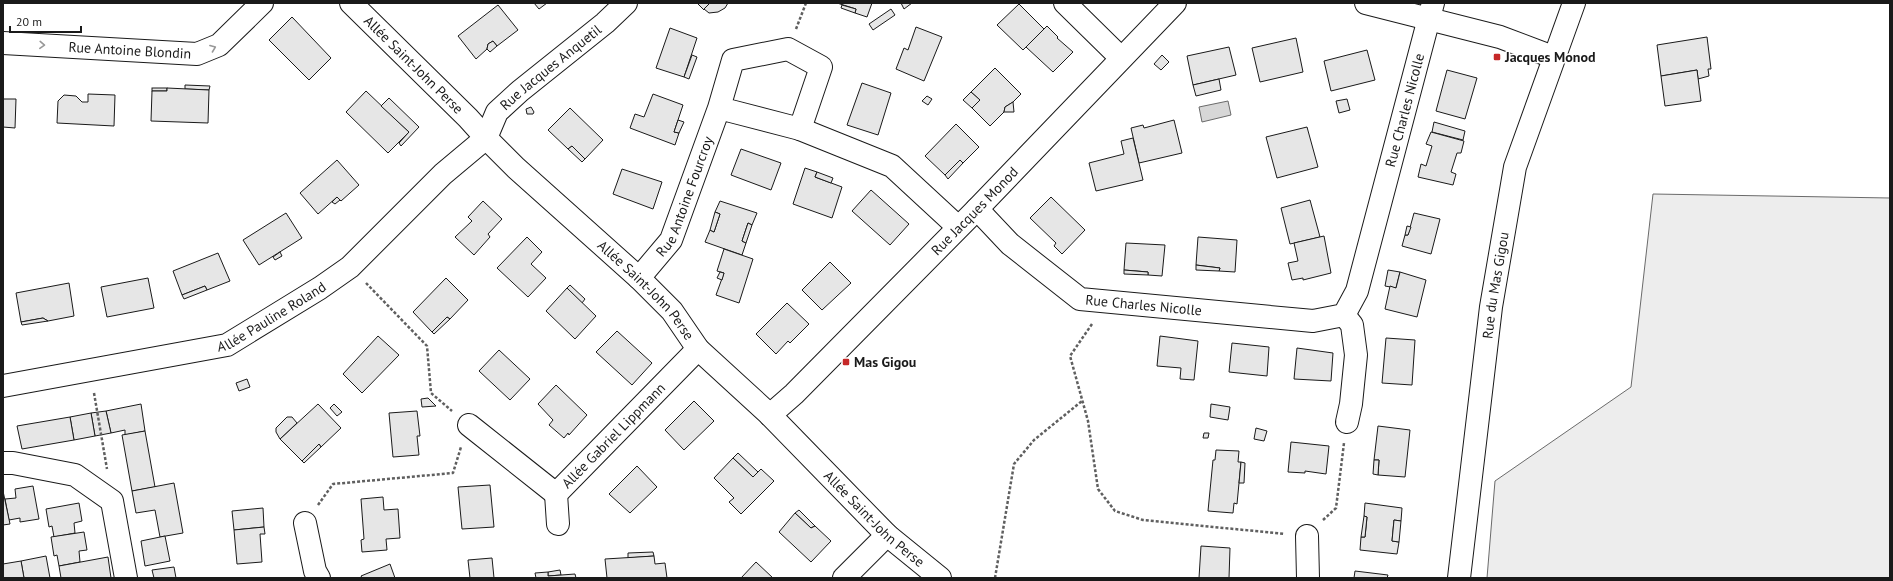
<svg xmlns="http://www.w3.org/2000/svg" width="1893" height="581" font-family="'PT Sans',sans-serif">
  <rect width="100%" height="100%" fill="#fff"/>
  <polygon fill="#ededed" stroke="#6a6a6a" points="1653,194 1890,198 1890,578 1487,578 1495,481 1631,387"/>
  <polygon fill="#d7d7d7" stroke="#6a6a6a" points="1228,101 1231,115 1202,122 1199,107"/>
  <g fill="#e6e6e6" stroke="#1a1a1a">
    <polygon points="534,3 547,3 539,9"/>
    <polygon points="697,3 710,3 704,10"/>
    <polygon points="710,3 728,3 725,8 718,12 709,13 704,9"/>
    <polygon points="837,3 872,3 867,17 855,13 856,9"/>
    <polygon points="901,3 912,3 904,9"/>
    <polygon points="1019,4 1044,29 1023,50 997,25"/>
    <polygon points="498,5 518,30 497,46 493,41 488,44 487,49 476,59 458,36"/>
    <polygon points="842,5 856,9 855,13 841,8"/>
    <polygon points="891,9 895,15 873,30 869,24"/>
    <polygon points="292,17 331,58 309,80 269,40"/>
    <polygon points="1047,26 1058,37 1057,38 1073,52 1053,72 1026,47"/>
    <polygon points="916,27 942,37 924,81 896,69 904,48 908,50"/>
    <polygon points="670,28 697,38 684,77 656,68"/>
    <polygon points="1707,37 1711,69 1708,69 1709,76 1698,79 1697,70 1661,76 1657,45"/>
    <polygon points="1296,38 1303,72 1260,82 1252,48"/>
    <polygon points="493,41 497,46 490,52 487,49 488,44"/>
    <polygon points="1229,47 1236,75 1193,85 1187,56"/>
    <polygon points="1367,50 1375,80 1331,91 1324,61"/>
    <polygon points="692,55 697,57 689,79 684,77"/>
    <polygon points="1162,55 1169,62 1161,70 1154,64"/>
    <polygon points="995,68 1021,94 1013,102 1005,107 1004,112 990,126 972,108 980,100 971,92"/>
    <polygon points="1447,70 1477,78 1465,119 1436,111"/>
    <polygon points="1697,70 1701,101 1665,106 1661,76"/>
    <polygon points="1219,79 1221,90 1196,96 1193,85"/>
    <polygon points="862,83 891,93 878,135 847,125"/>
    <polygon points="185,85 210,86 209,90 185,89"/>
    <rect x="152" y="88" width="15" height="3"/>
    <polygon points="167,88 209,90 208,123 151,121 152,91 167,91"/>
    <polygon points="366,91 409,132 388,153 346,112"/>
    <polygon points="971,92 980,100 972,108 963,100"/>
    <polygon points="88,94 115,95 114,126 57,123 58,101 64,95 76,96 82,102 88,102"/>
    <polygon points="653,94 683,105 674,132 679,133 675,145 630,128 635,114 644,117"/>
    <polygon points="927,96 932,99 928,105 922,101"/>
    <polygon points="389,98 419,127 401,146 399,143 409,132 381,106"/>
    <polygon points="3,99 16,99 15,128 3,127"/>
    <polygon points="1347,99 1350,110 1339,113 1336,101"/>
    <polygon points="1013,102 1014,112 1004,112 1005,107"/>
    <polygon points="531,107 534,112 533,114 527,114 526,109"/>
    <polygon points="570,108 603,140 585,159 572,146 568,149 548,130"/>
    <polygon points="678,120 684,122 679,133 674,132"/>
    <polygon points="1174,120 1182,153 1139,163 1131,128 1143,125 1144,128"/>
    <polygon points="1434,122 1465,131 1463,140 1432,132"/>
    <polygon points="956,124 979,147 963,163 960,160 945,175 925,156"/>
    <polygon points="1307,127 1318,167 1277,178 1266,137"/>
    <polygon points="1431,132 1464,141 1461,153 1457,153 1451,172 1456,174 1453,185 1418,177 1421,164 1426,166 1432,146 1426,144"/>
    <polygon points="1133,138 1143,180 1096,191 1089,163 1124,154 1121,141"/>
    <polygon points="572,146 585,159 582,162 568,149"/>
    <polygon points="741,149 781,163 771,190 731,175"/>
    <polygon points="337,160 359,185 341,201 337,197 318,214 300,193"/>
    <polygon points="960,160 963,163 948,179 945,175"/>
    <polygon points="805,168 817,172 815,177 842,187 832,218 793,204"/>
    <polygon points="622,169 662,182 653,209 613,194"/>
    <polygon points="817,172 833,178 831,183 815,177"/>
    <polygon points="871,190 909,224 890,245 852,211"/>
    <polygon points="337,197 340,200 335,204 332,202"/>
    <polygon points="1051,197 1085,230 1062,254 1054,246 1056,243 1030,218"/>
    <polygon points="1310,200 1320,237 1290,244 1281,208"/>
    <polygon points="483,201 502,219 488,234 490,237 474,255 455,237 472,221 468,217"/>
    <polygon points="720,201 757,213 752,225 748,223 742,241 746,243 742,255 705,242 710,230 714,232 720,214 715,212"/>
    <polygon points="715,212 720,214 714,232 710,230"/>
    <polygon points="286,213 302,238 259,265 243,240"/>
    <polygon points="1414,213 1440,219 1431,254 1402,246 1405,235 1408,235"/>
    <polygon points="748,223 752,225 746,243 742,241"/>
    <polygon points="1407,226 1411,227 1408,235 1405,235"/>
    <polygon points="1324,236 1331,273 1303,280 1303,278 1292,280 1288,263 1298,261 1294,243"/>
    <polygon points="527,237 542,252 531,264 546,278 528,297 497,268"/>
    <polygon points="1198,237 1237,240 1235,272 1219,271 1220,268 1196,265"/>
    <polygon points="1126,243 1165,245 1162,276 1148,275 1148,272 1124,270"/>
    <polygon points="724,249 753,259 739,303 716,295 724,273 717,271"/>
    <polygon points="280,252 282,256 275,260 273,257"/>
    <polygon points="218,253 230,281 207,290 205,286 182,295 173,271"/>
    <polygon points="830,262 851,283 822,310 802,290"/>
    <polygon points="1196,265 1220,268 1219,271 1196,270"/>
    <polygon points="1124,270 1148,272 1148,275 1124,274"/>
    <polygon points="1388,270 1400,272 1396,288 1385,286"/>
    <polygon points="720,272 724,273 722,280 717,278"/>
    <polygon points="1400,272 1426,280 1417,317 1385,309 1390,286 1396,288"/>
    <polygon points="148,278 154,308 107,317 101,287"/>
    <polygon points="446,278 468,300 450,319 447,317 432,332 413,312"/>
    <polygon points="69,283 74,316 48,321 43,318 21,322 16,293"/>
    <polygon points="570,285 585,299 582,303 567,288"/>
    <polygon points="205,286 207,290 184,299 182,295"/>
    <polygon points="567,288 596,316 575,339 546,311"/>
    <polygon points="787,303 809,324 790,343 788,341 776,354 756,334"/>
    <polygon points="447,317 450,319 434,334 432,332"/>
    <polygon points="43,318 48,321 22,325 21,322"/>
    <polygon points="617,331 652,363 632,385 596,352"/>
    <polygon points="378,336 399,355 362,393 343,374"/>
    <polygon points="1160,336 1198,341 1194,380 1180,379 1181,368 1157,366"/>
    <polygon points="1386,338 1415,340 1412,385 1382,383"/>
    <polygon points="1232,343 1269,347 1267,376 1229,372"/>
    <polygon points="1297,348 1333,353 1331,381 1294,379"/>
    <polygon points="499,350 530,379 510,400 479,371"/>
    <polygon points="247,379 250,387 239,391 236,383"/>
    <polygon points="556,385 587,415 569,435 568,433 564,438 549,425 553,420 538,404"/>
    <polygon points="428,398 436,406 422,407 421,399"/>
    <polygon points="694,401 714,421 684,450 665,430"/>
    <polygon points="141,404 145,431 125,435 125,430 111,433 106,411"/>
    <polygon points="318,404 341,428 321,447 319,444 302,461 280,439"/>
    <polygon points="334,404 342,412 337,416 330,408"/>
    <polygon points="1211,404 1230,407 1228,420 1210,417"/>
    <polygon points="106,411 111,433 95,436 91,413"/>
    <polygon points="417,411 420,436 417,436 419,455 393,457 389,413"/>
    <polygon points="91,413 95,436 74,440 70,417"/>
    <polygon points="70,417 74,440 22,449 17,426"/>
    <polygon points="287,417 292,417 297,423 280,439 276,432 276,428"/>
    <polygon points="1378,426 1410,430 1405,477 1378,475 1379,460 1374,460"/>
    <polygon points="1256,428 1267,431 1264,441 1254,439"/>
    <polygon points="145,431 155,487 132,491 122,435"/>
    <polygon points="1204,433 1209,433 1208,438 1203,438"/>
    <polygon points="1291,442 1329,446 1326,474 1305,471 1305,473 1288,472"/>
    <polygon points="319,444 321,447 304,463 302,461"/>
    <polygon points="1216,450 1239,451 1238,462 1241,462 1237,504 1234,503 1233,513 1208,511 1213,460 1215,460"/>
    <polygon points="738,453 758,472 753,477 733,458"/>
    <polygon points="733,458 753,477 761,469 774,481 741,514 729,502 734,498 714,478"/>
    <polygon points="1374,460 1379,460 1378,475 1373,474"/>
    <polygon points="1241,462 1245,463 1244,483 1239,483"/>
    <polygon points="637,466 657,487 630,513 609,494"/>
    <polygon points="174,483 183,533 160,537 155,510 136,513 132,491"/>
    <polygon points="490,485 494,527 462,529 458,487"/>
    <polygon points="33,486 39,519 20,522 20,518 9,520 5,499 16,498 15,489"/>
    <polygon points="3,491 10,524 3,525"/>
    <polygon points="383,497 384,510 398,509 400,538 386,539 387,550 362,552 361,540 364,539 361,499"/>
    <polygon points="79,503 82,521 74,523 75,533 54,537 52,526 49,527 46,509"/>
    <polygon points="1365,503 1402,508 1401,521 1394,520 1392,541 1399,542 1397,554 1360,550 1361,537 1365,537 1367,517 1364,516"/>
    <polygon points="263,508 264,527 234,530 232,511"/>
    <polygon points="799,510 815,526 811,528 795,513"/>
    <polygon points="795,513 811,528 815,526 831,541 811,562 779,532"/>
    <polygon points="1364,516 1367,517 1365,537 1361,537"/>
    <polygon points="1394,520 1401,521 1399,542 1392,541"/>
    <polygon points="264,527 265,534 260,534 262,562 237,564 234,530"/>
    <polygon points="84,532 87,550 79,551 80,562 59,566 57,555 54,556 51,537"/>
    <polygon points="165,536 170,561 145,566 141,541"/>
    <polygon points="1201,546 1230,548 1229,578 1199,578"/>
    <polygon points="653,552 654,556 628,558 628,553"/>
    <polygon points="46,556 50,578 24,578 21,561"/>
    <polygon points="654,556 655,564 665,563 667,578 607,578 605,559"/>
    <polygon points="108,557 111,578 61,578 59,566"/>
    <polygon points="492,558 494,578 470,578 468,560"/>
    <polygon points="21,561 24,578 3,578 3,564"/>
    <polygon points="756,562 773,578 741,578"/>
    <polygon points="390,564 395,578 362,578 361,576"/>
    <polygon points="174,567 176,578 154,578 152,570"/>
    <polygon points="560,570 561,575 548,576 548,572"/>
    <polygon points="1355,571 1388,575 1387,578 1354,578"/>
    <polygon points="548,572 548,576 575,574 576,578 536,578 535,573"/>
  </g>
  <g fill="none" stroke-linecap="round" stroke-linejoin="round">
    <defs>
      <g id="minor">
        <path id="s1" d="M351,3l117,115 18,20 30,30 123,110 33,33 26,38 72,66 117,120 53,43"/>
        <polyline points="1065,3 1121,58"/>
        <polyline points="1366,3 1500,37 1553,57"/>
        <path id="s2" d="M3,43l194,11 22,-9 43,-42"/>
        <polyline points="800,129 892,166 958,227"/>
        <path id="s3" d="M977,209l33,35 70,55 233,22 31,-6 13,-24 76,-288"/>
        <path id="s4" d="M639,278l32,-38 48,-132 14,-48 55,-11 33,18 -21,62 -81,-21"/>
        <polyline points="1344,315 1352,325 1356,355 1351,404 1347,422"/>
        <path id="s5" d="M3,386l224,-41 93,-57 30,-21 93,-93 43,-36 11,-26 23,-21 85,-68 21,-20"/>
        <path id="s6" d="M770,415l24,-21 183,-185 198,-206"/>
        <path id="s7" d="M469,425l87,69 142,-145"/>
        <polyline points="3,463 13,463 75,475 112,501 126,578"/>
        <polyline points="556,494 558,524"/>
        <polyline points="305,523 315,571 319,578"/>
        <polyline points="1307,536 1308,578"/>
        <polyline points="844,578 887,535"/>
        <path id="s8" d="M1459,578l32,-271 24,-140 59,-164"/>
      </g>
    </defs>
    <use href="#minor" stroke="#1a1a1a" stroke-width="24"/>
    <g stroke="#5f5f5f" stroke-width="2.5" stroke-dasharray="3 2" stroke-linecap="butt">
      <polyline points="796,29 806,3"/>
      <polyline points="366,283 427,346 431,393 452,411"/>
      <polyline points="1092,324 1070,356 1088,421 1098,489 1115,511 1143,520 1285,534"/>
      <polyline points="94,393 107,469"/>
      <polyline points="318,505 333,484 453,473 461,447"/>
      <polyline points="1323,520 1336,508 1344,443"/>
      <polyline points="995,578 1014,464 1034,440 1082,401"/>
    </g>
    <use href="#minor" stroke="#fff" stroke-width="22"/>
  </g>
  <defs><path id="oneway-chevron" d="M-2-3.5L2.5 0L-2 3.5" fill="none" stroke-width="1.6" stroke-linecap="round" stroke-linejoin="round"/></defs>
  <g stroke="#989898">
    <use href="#oneway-chevron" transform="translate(42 45) rotate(3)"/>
    <use href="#oneway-chevron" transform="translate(213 48) rotate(-21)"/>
  </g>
  <g fill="#c62828" stroke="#fff" stroke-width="1.5">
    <rect x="1493" y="53" width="8" height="8" rx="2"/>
    <rect x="842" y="358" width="8" height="8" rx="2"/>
  </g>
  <g text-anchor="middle" stroke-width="3" stroke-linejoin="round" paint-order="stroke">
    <g font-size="14" fill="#1a1a1a" stroke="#fff">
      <text dy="5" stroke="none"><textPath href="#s2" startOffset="127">Rue Antoine Blondin</textPath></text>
      <text dy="5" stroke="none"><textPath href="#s1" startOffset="88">Allée Saint-John Perse</textPath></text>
      <text dy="5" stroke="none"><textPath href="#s5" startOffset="659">Rue Jacques Anquetil</textPath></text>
      <text dy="5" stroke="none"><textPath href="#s3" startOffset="617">Rue Charles Nicolle</textPath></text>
      <text dy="5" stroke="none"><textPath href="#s4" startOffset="95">Rue Antoine Fourcroy</textPath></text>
      <text dy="5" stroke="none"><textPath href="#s6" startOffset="289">Rue Jacques Monod</textPath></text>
      <text dy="5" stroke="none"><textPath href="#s8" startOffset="295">Rue du Mas Gigou</textPath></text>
      <text dy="5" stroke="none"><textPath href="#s1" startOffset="412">Allée Saint-John Perse</textPath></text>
      <text dy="5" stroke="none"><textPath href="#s3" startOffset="201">Rue Charles Nicolle</textPath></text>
      <text dy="5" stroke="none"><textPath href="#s5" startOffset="280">Allée Pauline Roland</textPath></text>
      <text dy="5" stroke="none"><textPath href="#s7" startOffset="193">Allée Gabriel Lippmann</textPath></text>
      <text dy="5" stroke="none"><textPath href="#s1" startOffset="736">Allée Saint-John Perse</textPath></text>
    </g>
    <g font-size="14" font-weight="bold" fill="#1a1a1a" stroke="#fff" text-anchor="start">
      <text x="1505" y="62">Jacques Monod</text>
      <text x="854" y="367">Mas Gigou</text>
    </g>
  </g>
  <rect width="1893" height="581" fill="none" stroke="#1a1a1a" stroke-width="8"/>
  <path d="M10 26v6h71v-6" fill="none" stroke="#1a1a1a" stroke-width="2"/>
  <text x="16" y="26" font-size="12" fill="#1a1a1a" stroke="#ffffff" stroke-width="3" paint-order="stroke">20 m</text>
</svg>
